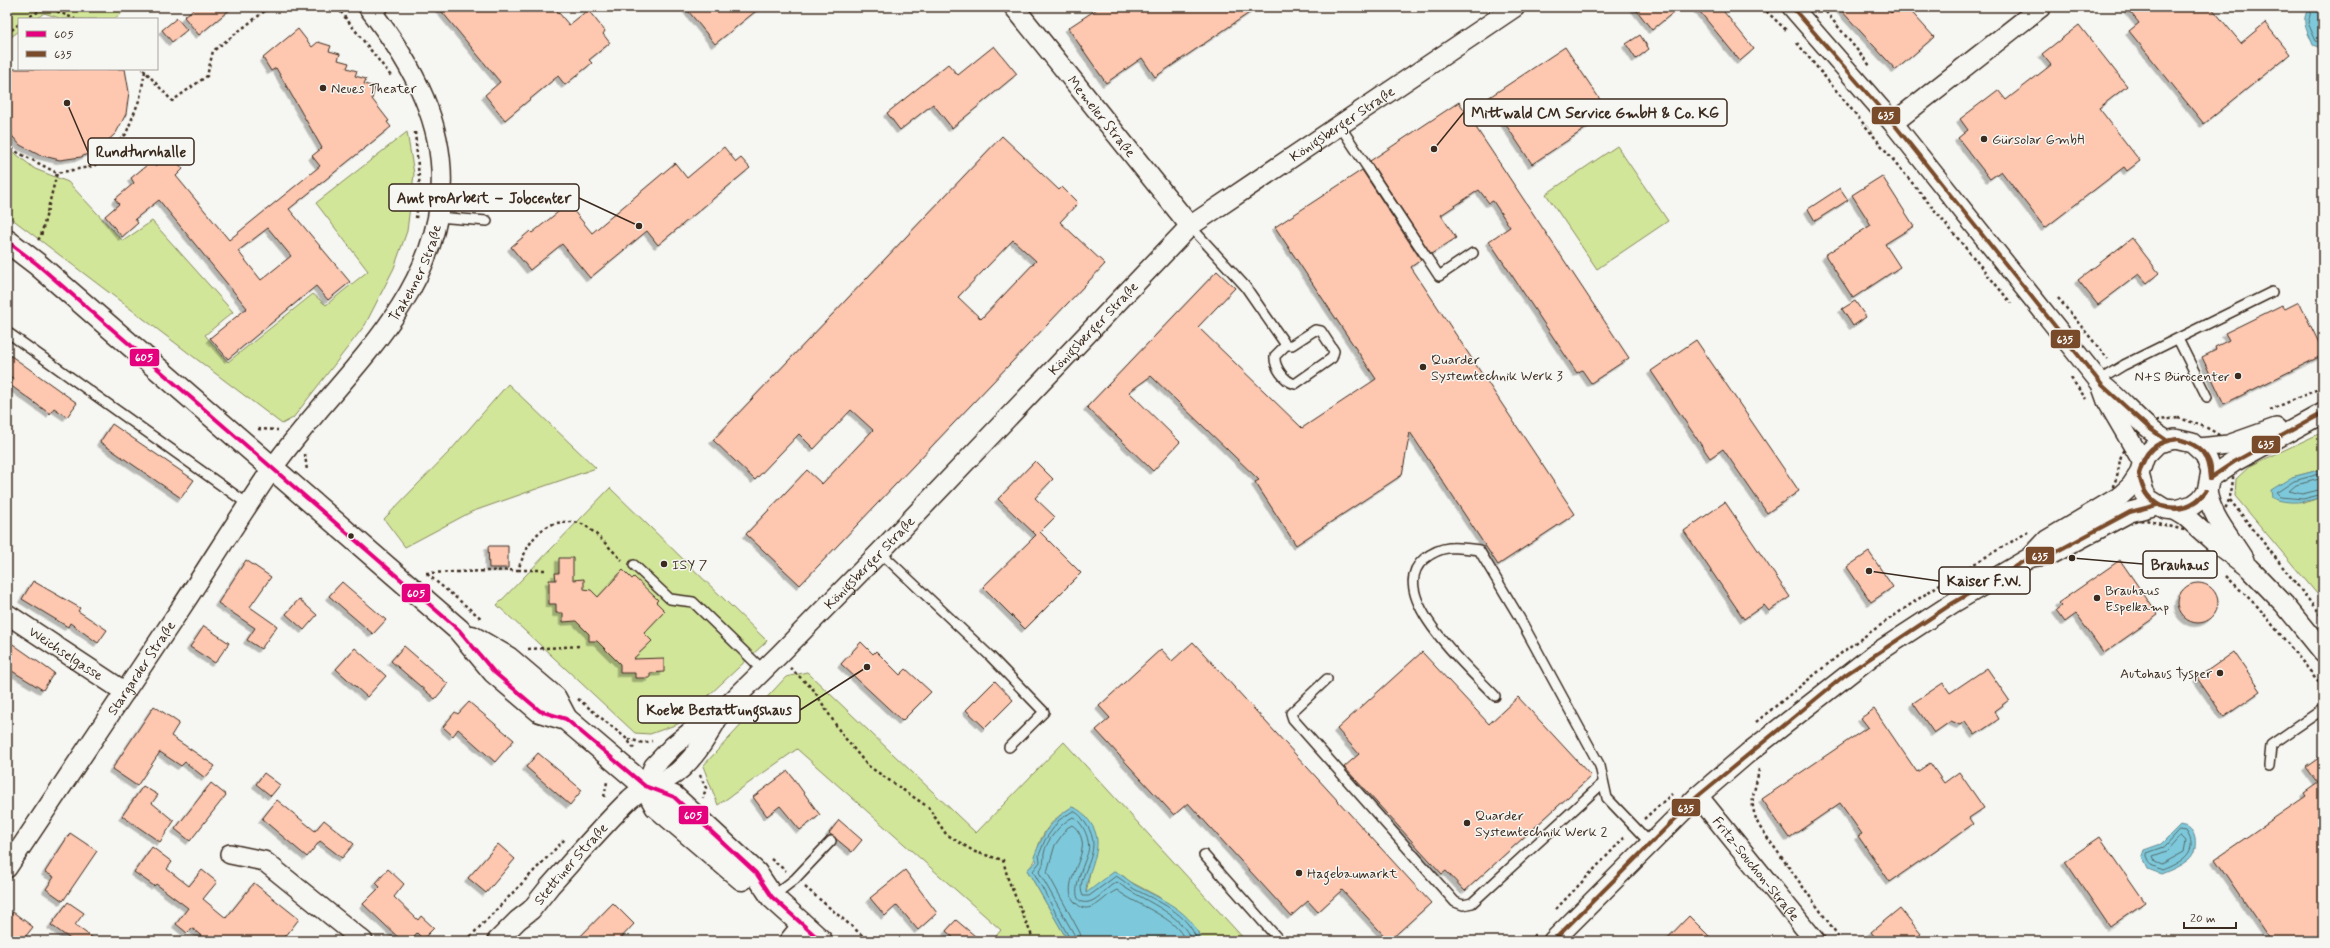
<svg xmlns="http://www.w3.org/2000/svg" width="2330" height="948" font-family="Mynerve,sans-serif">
  <defs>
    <filter id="shadow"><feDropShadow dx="-3.5" dy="3.5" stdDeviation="0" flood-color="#0004"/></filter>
  </defs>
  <rect width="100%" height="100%" fill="#f6f6f2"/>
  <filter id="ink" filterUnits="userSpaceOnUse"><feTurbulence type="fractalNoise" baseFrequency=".025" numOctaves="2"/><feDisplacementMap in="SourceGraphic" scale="8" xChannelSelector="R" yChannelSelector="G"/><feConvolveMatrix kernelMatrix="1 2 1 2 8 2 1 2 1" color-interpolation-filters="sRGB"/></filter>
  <g filter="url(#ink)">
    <g fill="#d2e69a" stroke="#86885c">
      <polygon points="7,7 129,7 114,19 62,19 44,13 36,19 19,19 19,31 7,40"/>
      <polygon points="407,132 414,174 407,231 394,268 365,325 293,418 282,424 7,215 7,147 35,169 68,182 123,241 152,221 233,312 205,335 228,362 313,294 326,305 368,271 316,203"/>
      <polygon points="1617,146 1668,221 1597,269 1546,194"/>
      <polygon points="508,384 596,468 471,512 405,547 384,519 450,451"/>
      <polygon points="2323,432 2323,469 2292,477 2303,503 2323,497 2323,601 2235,496 2236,479 2250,466"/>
      <polygon points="610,488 767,641 678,724 650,734 635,733 497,605"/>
      <path d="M807,672l169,161 88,-91 182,199h-45l-3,-10 -39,-34 -30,-16 -8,-7 -35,20 4,-22 -18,-65c-13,8 -23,16 -30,30 -8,15 0,19 -15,33l41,71h-76l9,-11 -204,-181 -79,56 -15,-39 83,-89z"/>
    </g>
    <g fill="#7dc9db" stroke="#63898f">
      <path d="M2310,7h13v42l-10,-4c-5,-13 -14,-25 -3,-38z"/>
      <path d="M2323,469v28c-17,5 -34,8 -51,1l-1,-8 21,-13z"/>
      <path d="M1072,807c9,3 12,7 18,15 18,25 -4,46 -4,71l29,-22c7,4 13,9 20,14 25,14 58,26 66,56h-133l-41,-71 10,-9 -3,-4c9,-23 17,-37 38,-50z"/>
      <path d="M2180,825c2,1 7,1 9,3 9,7 8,24 0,31 -8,7 -18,11 -28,15l-13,-5 -6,-13 2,-6 17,-6z"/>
    </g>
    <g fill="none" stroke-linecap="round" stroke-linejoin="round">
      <g stroke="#556a6a" stroke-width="1">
        <polyline points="2312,7 2308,23 2316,41 2323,44"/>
        <polyline points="2323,473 2294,481 2276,493 2280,497 2303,499 2323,494"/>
        <polyline points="2323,478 2296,485 2289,491 2302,494 2323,489"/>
        <path d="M2180,830l6,1c15,21 -6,32 -24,39l-11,-5 -4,-9v-3l17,-6z"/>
        <polygon points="2181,836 2186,841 2184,852 2162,864 2155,861 2153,856 2167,851"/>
        <path d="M1071,941l-38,-70 7,-9 -1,-7 6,-15 14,-20 14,-9c7,3 9,7 13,13 21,29 -13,52 -3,72h6l27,-20c7,4 12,9 18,13 23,12 55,24 63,52"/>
        <path d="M1076,941l-1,-5 -36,-64c6,-10 4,-8 5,-18 2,-14 17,-31 29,-37 10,5 18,24 15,35 -2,8 -25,55 1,50 11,-3 18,-16 28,-20 21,17 67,31 74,59"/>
        <path d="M1082,941l-2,-8 -33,-61 8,-27 12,-17 5,-3c7,4 12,16 10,24 -2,16 -22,42 -5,55 4,4 9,5 14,3 10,-3 16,-13 26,-17 18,15 61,27 68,51"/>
      </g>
    </g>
    <g fill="#fdc7b0" stroke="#3b2a1e" fill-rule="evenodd" filter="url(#shadow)">
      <polygon points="196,7 233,7 199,35 184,17"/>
      <polygon points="438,7 554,7 569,25 588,10 605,31 603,34 610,43 589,60 592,63 565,85 558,76 505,120 485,95 500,82"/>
      <polygon points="685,7 761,7 715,44"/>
      <polygon points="1100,7 1258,7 1155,77 1142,58 1106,83 1068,28"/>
      <polygon points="1634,7 1680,7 1652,30"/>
      <polygon points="1696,7 1720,7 1754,49 1740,61"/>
      <polygon points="1838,7 1886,7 1891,13 1898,7 1907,7 1934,37 1896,70"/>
      <polygon points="2126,7 2211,7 2241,43 2265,23 2290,54 2204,124 2129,31 2139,23"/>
      <polygon points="177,18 187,30 172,42 162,30"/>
      <polygon points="2079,25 2127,86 2099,108 2140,161 2127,171 2124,167 2045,228 2001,171 1990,179 1958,138 1968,130 1960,119 1998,90 2006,100 2051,65 2042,54"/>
      <path d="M298,29l14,18 6,-5 13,4 -2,5 11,3 -2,6 11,3 -2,5 10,3 -2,5 11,3 -2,5 11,3 -3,12 17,22 -2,1 4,5 -102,82 61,73 -22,18 -12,-14 -88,73 -18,-21 37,-30 -88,-108 -24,19 3,4 -16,14 -17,-21 14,-12 -4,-5 19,-16 -3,-5 21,-17 4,5 14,-12 13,15 -7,7 53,64 91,-74 -8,-10 10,-8 -46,-80 -5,3 -8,-13zM268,228l23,28 -30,24 -23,-29z"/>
      <polygon points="1640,35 1649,49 1636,59 1626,44"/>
      <polygon points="994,46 1017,74 952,128 933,104 900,130 887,113 948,64 958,75"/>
      <polygon points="1565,47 1609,113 1532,164 1488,98"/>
      <polygon points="7,69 125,69 129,92 126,114 116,133 100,148 81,157 60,160 39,155 20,145 7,130"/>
      <polygon points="1459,102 1629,358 1591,383 1582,370 1577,373 1489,241 1510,227 1493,201 1489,203 1479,190 1441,215 1456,238 1431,254 1370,161"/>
      <path d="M1002,136l57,54 3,-3 16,16 -18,19 45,42 -305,321 -54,-51 61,-64 15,14 51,-54 -22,-20 -37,39 -15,-15 -44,46 -42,-40zM1013,240l23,21 -55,58 -23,-22z"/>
      <polygon points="724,147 736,162 741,158 750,168 658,245 647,231 590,278 562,244 530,270 511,247 530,231 532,233 568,204 592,233 675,163 687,178"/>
      <polygon points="1362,170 1421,260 1411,267 1575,514 1498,565 1410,432 1402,475 1296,545 1255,482 1259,480 1151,376 1129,392 1180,442 1153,471 1087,407 1217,271 1235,288 1198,327 1302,428 1376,379 1275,227"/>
      <polygon points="1882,176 1914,226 1885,244 1900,267 1853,298 1825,255 1871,225 1852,195"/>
      <polygon points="1840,188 1848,200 1815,221 1808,209"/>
      <polygon points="2132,238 2159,273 2147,283 2139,274 2098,305 2078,280"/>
      <polygon points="1855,301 1866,317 1853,326 1842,309"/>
      <polygon points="2299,302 2323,351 2323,355 2224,404 2202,357 2216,350 2215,347 2229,340 2225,333 2282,305 2285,309"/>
      <polygon points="1696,340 1799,491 1767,513 1723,449 1710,458 1651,371"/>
      <polygon points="7,353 77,403 67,417 54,408 50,414 10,385 14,379 7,374"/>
      <polygon points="112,424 194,480 181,498 100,442"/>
      <polygon points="1035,461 1053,479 1035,498 1055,517 1040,532 1081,573 1025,629 983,587 1036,535 998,499"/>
      <polygon points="1725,502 1790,597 1769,611 1764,605 1744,619 1684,531"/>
      <polygon points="488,546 508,546 508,568 489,568"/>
      <polygon points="1869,552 1893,587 1871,602 1847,567"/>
      <polygon points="559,558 573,558 573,580 584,579 584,589 591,590 598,597 623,570 632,579 634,577 658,600 656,602 665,611 644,633 652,641 633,659 664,658 664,672 650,673 650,678 635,678 635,673 620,673 620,664 597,641 589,641 589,634 576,621 563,622 563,613 556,613 556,604 549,604 549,580 556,580 555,573 559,573"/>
      <polygon points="246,560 271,577 250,607 277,626 261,649 247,640 255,628 218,603"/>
      <polygon points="2120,560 2158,615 2104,653 2076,614 2065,622 2056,610 2061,606 2058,603"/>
      <polygon points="33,581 80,608 78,611 107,630 98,643 70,623 68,627 22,599"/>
      <polygon points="342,582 386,620 373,634 329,596"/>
      <circle cx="2198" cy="603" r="20"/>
      <polygon points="299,599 317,615 304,630 286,614"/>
      <polygon points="204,626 229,643 215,663 190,647"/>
      <polygon points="7,640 54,673 43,690 7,668"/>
      <polygon points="861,642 873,654 876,651 900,675 906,669 931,692 902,721 841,664"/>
      <polygon points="1193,642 1431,903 1389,941 1342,890 1318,912 1308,901 1291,916 1188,803 1174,815 1096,730 1110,718 1099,706 1161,649 1172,661"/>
      <polygon points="404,646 448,684 435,699 391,661"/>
      <polygon points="355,648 386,676 367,697 336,669"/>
      <polygon points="1422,652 1489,724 1518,697 1591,776 1465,891 1446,871 1442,874 1344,767 1359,754 1337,729"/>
      <polygon points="2234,652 2261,691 2224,717 2197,678"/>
      <polygon points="1987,668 2009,700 1994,711 1999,719 1975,735 1965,721 1960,725 1951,721 1934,733 1913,703 1943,683 1950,693"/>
      <polygon points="995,681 1013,700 985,728 966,710"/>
      <polygon points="469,702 514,740 495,762 458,729 453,736 443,727 455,712 458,714"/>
      <polygon points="154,706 179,723 171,736 215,766 205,778 185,762 181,766 160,752 137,786 112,769"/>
      <polygon points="1874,709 1917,772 1930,763 1944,783 1959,772 1984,808 1969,818 1973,824 1890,882 1858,836 1862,834 1840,803 1789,838 1762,799 1868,727 1861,718"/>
      <polygon points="538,753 582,790 570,805 526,767"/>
      <polygon points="2323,755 2323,941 2271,941 2215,859 2306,796 2304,793 2318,783 2306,767"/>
      <polygon points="788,771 820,815 800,830 780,806 767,816 753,797"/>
      <polygon points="264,773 280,785 271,796 256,784"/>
      <polygon points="211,783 226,795 190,841 175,829"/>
      <polygon points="143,786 158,795 152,803 174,821 160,842 122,816"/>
      <polygon points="277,800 315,831 324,820 354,844 342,858 320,841 307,857 262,819"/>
      <polygon points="839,820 862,840 852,852 829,833"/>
      <polygon points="70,833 97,851 63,901 46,889 54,877 45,872"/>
      <polygon points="2100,837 2145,902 2110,927 2065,861"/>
      <polygon points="498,844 515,859 486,893 468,878"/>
      <polygon points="152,847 172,862 167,869 189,886 202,870 217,882 203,899 226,918 254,883 299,919 282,941 207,941 192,928 187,933 176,924 188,908 156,884 154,886 134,872"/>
      <polygon points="388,869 404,884 394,897 418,920 421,916 434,928 423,939 417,933 409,941 402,941 363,904 380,887 376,883"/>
      <polygon points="905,870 937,913 918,930 897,905 885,916 870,898"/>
      <polygon points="68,902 84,913 75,925 97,941 73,941 51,925"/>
      <polygon points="613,903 634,924 618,941 576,941"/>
      <polygon points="1900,908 1921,934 1912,941 1878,941 1871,932"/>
      <polygon points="13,912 33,927 22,941 7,941 7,920"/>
      <polygon points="1689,916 1714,941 1665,941"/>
      <polygon points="956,920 981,941 957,941 946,931"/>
    </g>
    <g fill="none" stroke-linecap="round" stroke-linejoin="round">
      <defs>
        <g id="service">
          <polyline points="374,15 384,7"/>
          <polyline points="1340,126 1439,276 1473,253"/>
          <polyline points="437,217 487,221"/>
          <path d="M1190,226l55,60 41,59h6l23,-15 6,1 13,20 -2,7 -37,26c-11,-3 -21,-17 -20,-28l11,-11"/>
          <polyline points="7,332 249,505"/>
          <polyline points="2178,339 2207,397"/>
          <polyline points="2098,381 2124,365 2272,292"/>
          <polyline points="880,552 991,657 1044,712 1009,747"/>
          <polyline points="634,565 670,599 693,602 763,670"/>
          <polyline points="1327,679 1291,713 1293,719 1455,902 1463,905 1472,903 1603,783"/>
          <path d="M1495,696c-23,-25 -112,-102 -71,-137 19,-15 33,-12 55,-9l40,67 81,149 7,32 43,45"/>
          <polyline points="2269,766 2271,745 2323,709"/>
          <polyline points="1204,855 1280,941"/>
          <polyline points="772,897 795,879 831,841"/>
        </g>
        <g id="minor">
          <path id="s1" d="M1014,7l176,219"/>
          <path d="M1792,7l101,116 209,262c23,17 39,41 64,55"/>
          <polyline points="1893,123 2041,7"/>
          <polyline points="2102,387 2107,401 2142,461"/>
          <polyline points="2199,448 2228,445 2276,428"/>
          <polyline points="2210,478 2234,462 2323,413"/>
          <path d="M2207,491c4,26 24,47 37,69"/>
          <polyline points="2175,510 2185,516 2214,542 2249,568 2284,604 2323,652"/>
          <polyline points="2031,557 2052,554 2130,512 2157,505"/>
          <path id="s2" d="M7,614l118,78"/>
          <path id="s3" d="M645,786l9,-20 19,-20 16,-13 33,-22 57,-56 101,-103 310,-326 325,-219"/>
          <path id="s4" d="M1698,796l117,145"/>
          <polyline points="230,854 264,861 363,941"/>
          <path id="s5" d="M7,868c57,-85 113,-169 170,-254 32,-48 62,-97 95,-145 60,-86 155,-157 168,-267 9,-74 -28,-139 -72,-195"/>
          <path id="s6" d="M497,941l21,-21 13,-10 19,-24c26,-29 52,-60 80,-87 16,-14 20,-12 37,-20 23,-12 41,-43 53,-65"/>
          <polyline points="789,941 802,925"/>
          <polyline points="1553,941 1698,796 1748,753 1872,656 1953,603 2031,557 2047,540 2119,497 2131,486 2139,474 2145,456 2158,443 2175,439 2192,443 2205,455 2211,472 2207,491 2201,499 2193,505 2175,510 2165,509 2149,499 2144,492 2139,474"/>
        </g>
        <g id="tertiary">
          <polyline points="7,241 37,264 459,630 494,672 540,711 566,719 645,786 674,797 756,873 772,897 821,941"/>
          <polyline points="472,637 508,658 555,698 566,719"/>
          <polyline points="645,786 656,806 742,879"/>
        </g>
      </defs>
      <use href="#service" stroke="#3b2a1e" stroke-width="12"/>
      <use href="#minor" stroke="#3b2a1e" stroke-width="22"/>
      <use href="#tertiary" stroke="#3b2a1e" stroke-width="25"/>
      <g stroke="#3b2a1e" stroke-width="2.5" stroke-dasharray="3 3" stroke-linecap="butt">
        <polyline points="337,7 391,76"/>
        <polyline points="1762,7 1787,31"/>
        <polyline points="1822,7 1871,67"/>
        <polyline points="25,19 47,7 75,19"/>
        <polyline points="7,34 19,24"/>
        <polyline points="1797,43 2011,303"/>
        <polyline points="143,69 172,101 207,76 213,51 270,7"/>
        <polyline points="415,132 420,189 416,218"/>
        <polyline points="7,144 17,152 57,173"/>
        <polyline points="38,240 41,236 57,173 94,166 126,134 140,98 145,71"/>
        <polyline points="2058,298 2108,359"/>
        <polyline points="2071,378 2086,399"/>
        <polyline points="2270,410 2323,387"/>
        <path d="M2178,418c17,5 40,11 50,27 9,16 6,54 -6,68 -7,8 -18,15 -27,20l-49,-13 -10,1 -23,-35c6,-12 5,-18 8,-30 4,-14 24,-32 38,-36 6,-1 13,-1 19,-2z"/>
        <polyline points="258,429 278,430"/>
        <polyline points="305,454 307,471"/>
        <polyline points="2230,500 2323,618"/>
        <polyline points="518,570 547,570"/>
        <path d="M426,573l92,-3c8,-23 20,-48 48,-48 6,0 13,0 18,3 12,7 27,25 38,35"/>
        <polyline points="427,574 482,619"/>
        <polyline points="2226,576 2258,607 2323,687"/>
        <polyline points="528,649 581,646"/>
        <polyline points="790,668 813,689 841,733 867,765 928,807 946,834 975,852 1003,860 1008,879 1034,941"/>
        <polyline points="578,699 627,739 635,750"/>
        <polyline points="1756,722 1849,647 1940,584 2028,532"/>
        <polyline points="628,739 643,743 652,741"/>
        <path d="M1759,769c-4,26 -12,30 0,57l83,115"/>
        <polyline points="700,775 706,788 703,798"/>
        <polyline points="604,797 607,782"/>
        <polyline points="1644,819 1672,794"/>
        <polyline points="771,859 786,871"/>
        <polyline points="805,887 869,941"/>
        <polyline points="1556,909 1626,836"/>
        <polyline points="1354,937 1367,941"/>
        <polyline points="466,941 566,838"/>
        <polyline points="1529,941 1536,933"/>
      </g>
      <use href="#service" stroke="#f6f6f2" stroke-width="9"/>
      <use href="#minor" stroke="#f6f6f2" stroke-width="19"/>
      <use href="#tertiary" stroke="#f6f6f2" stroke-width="22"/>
      <defs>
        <polyline id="bus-1" points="7,241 37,264 459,630 494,672 540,711 566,719 645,786 674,797 756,873 772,897 821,941"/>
        <g id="bus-2">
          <polyline points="1792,7 1893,123 2102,385 2149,428 2166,440"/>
          <path d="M2178,439c24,7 30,15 32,40"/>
          <path d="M2178,439c19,4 38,18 32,40"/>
          <path d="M2139,474c3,15 7,26 22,32"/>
          <path d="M2139,474c4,-23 16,-33 39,-35"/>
          <path d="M2139,474c7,-23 15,-32 39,-35"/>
          <path d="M2140,478c4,14 9,21 21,28"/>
          <polyline points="2210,478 2234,462 2323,413"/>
          <path d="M2161,506c20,4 33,0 45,-15"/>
          <path d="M2161,506c17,7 36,1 45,-15"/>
          <polyline points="1553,941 1698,796 1845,675 1953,603 2031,557 2052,554 2130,512 2157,505"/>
        </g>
      </defs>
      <use href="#bus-1" stroke="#f6f6f2" stroke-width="7"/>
      <use href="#bus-2" stroke="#f6f6f2" stroke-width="7"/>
      <use href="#bus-1" stroke="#e5007d" stroke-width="4"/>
      <use href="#bus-2" stroke="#7a4b2a" stroke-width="4"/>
    </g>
  </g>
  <g fill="#3b2a1e" stroke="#f6f6f2" stroke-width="1.5">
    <circle cx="323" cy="88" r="4"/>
    <circle cx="1984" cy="139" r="4"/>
    <circle cx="1423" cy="367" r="4"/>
    <circle cx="2238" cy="376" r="4"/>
    <circle cx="351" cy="536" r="3.5"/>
    <circle cx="664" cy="564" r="4"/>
    <circle cx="2097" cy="598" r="4"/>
    <circle cx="2220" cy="673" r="4"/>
    <circle cx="1467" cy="823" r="4"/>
    <circle cx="1299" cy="873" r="4"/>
  </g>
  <g text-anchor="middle" stroke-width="3" stroke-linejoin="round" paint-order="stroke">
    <g font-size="14" fill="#3b2a1e" stroke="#f6f6f2" text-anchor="start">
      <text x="331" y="93">Neues Theater</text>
      <text x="1992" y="144">Gürsolar GmbH</text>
      <text x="1431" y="364">Quarder<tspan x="1431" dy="16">Systemtechnik Werk 3</tspan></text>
      <text x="2230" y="381" text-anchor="end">N+S Bürocenter</text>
      <text x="672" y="569">ISY 7</text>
      <text x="2105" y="595">Brauhaus<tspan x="2105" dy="16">Espelkamp</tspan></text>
      <text x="2212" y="678" text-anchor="end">Autohaus Tysper</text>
      <text x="1475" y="820">Quarder<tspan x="1475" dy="16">Systemtechnik Werk 2</tspan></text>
      <text x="1307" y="878">Hagebaumarkt</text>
    </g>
    <g font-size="14" fill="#3b2a1e" stroke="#f6f6f2">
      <text dy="5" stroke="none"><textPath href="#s1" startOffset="140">Memeler Straße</textPath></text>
      <text dy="5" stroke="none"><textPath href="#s3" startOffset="967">Königsberger Straße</textPath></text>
      <text dy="5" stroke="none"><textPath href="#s5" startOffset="723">Trakehner Straße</textPath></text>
      <text dy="5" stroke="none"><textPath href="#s3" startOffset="643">Königsberger Straße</textPath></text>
      <text dy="5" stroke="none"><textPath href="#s3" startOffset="319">Königsberger Straße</textPath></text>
      <text dy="5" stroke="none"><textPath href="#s2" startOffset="71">Weichselgasse</textPath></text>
      <text dy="5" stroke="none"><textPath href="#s5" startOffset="241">Stargarder Straße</textPath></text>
      <text dy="5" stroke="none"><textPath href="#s6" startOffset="107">Stettiner Straße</textPath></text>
      <text dy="5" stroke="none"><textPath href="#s4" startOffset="93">Fritz-Souchon-Straße</textPath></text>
    </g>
  </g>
  <path fill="none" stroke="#3b2a1e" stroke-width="1.5" d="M1434 149L1464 112M67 103L88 152M639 226L579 198M2072 558L2143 564M1869 571L1939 581M867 667L800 710"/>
  <g fill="#3b2a1e" stroke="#f6f6f2" stroke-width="1.5">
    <circle cx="1434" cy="149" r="4"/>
    <circle cx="67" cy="103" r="4"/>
    <circle cx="639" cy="226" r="4"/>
    <circle cx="2072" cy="558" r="4"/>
    <circle cx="1869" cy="571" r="4"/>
    <circle cx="867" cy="667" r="4"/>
  </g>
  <g fill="#f6f6f2" stroke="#3b2a1e" stroke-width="1.5">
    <rect x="1464" y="99" width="263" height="27" rx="4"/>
    <rect x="88" y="138" width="106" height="27" rx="4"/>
    <rect x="389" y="184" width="190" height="27" rx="4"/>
    <rect x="2143" y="551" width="74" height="27" rx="4"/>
    <rect x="1939" y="567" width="91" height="27" rx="4"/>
    <rect x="638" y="696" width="162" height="27" rx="4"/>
  </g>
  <g font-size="15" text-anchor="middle" font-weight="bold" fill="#3b2a1e">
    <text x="1595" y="118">Mittwald CM Service GmbH &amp; Co. KG</text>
    <text x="141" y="157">Rundturnhalle</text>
    <text x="484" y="203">Amt proArbeit – Jobcenter</text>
    <text x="2180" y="570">Brauhaus</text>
    <text x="1984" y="586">Kaiser F.W.</text>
    <text x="719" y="715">Koebe Bestattungshaus</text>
  </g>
  <g stroke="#f6f6f2" stroke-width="1.5">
    <rect x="1871" y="106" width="30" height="19" rx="4" fill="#7a4b2a"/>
    <rect x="2050" y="329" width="31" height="20" rx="4" fill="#7a4b2a"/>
    <rect x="129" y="348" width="31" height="19" rx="4" fill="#e5007d"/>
    <rect x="2251" y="435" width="30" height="19" rx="4" fill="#7a4b2a"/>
    <rect x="2025" y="546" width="30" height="19" rx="4" fill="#7a4b2a"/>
    <rect x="401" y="583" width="30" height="20" rx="4" fill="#e5007d"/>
    <rect x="1671" y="798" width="30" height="19" rx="4" fill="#7a4b2a"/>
    <rect x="678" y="805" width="31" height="20" rx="4" fill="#e5007d"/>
  </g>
  <g font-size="11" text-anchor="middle" font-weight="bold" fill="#fff">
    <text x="1886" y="119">635</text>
    <text x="2065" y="343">635</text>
    <text x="144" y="361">605</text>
    <text x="2266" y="448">635</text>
    <text x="2040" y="560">635</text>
    <text x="416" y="597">605</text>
    <text x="1686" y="812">635</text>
    <text x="693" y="819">605</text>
  </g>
  <rect width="2330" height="948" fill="none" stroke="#f6f6f2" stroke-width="24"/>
  <rect x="12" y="12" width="2306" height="924" fill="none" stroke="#3b2a1e" stroke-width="1.5" filter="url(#ink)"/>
  <rect x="18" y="18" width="140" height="52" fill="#f6f6f2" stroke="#aba49d"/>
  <rect x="26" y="31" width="20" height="6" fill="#e5007d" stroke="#aba49d"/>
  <text x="54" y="38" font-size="12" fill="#3b2a1e">605</text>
  <rect x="26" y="51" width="20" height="6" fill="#7a4b2a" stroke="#aba49d"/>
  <text x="54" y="58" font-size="12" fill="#3b2a1e">635</text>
  <path d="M2184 922v6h52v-6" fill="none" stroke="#3b2a1e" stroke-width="2"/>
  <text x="2190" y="922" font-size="12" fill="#3b2a1e" stroke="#f6f6f2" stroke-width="3" paint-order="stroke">20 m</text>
</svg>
